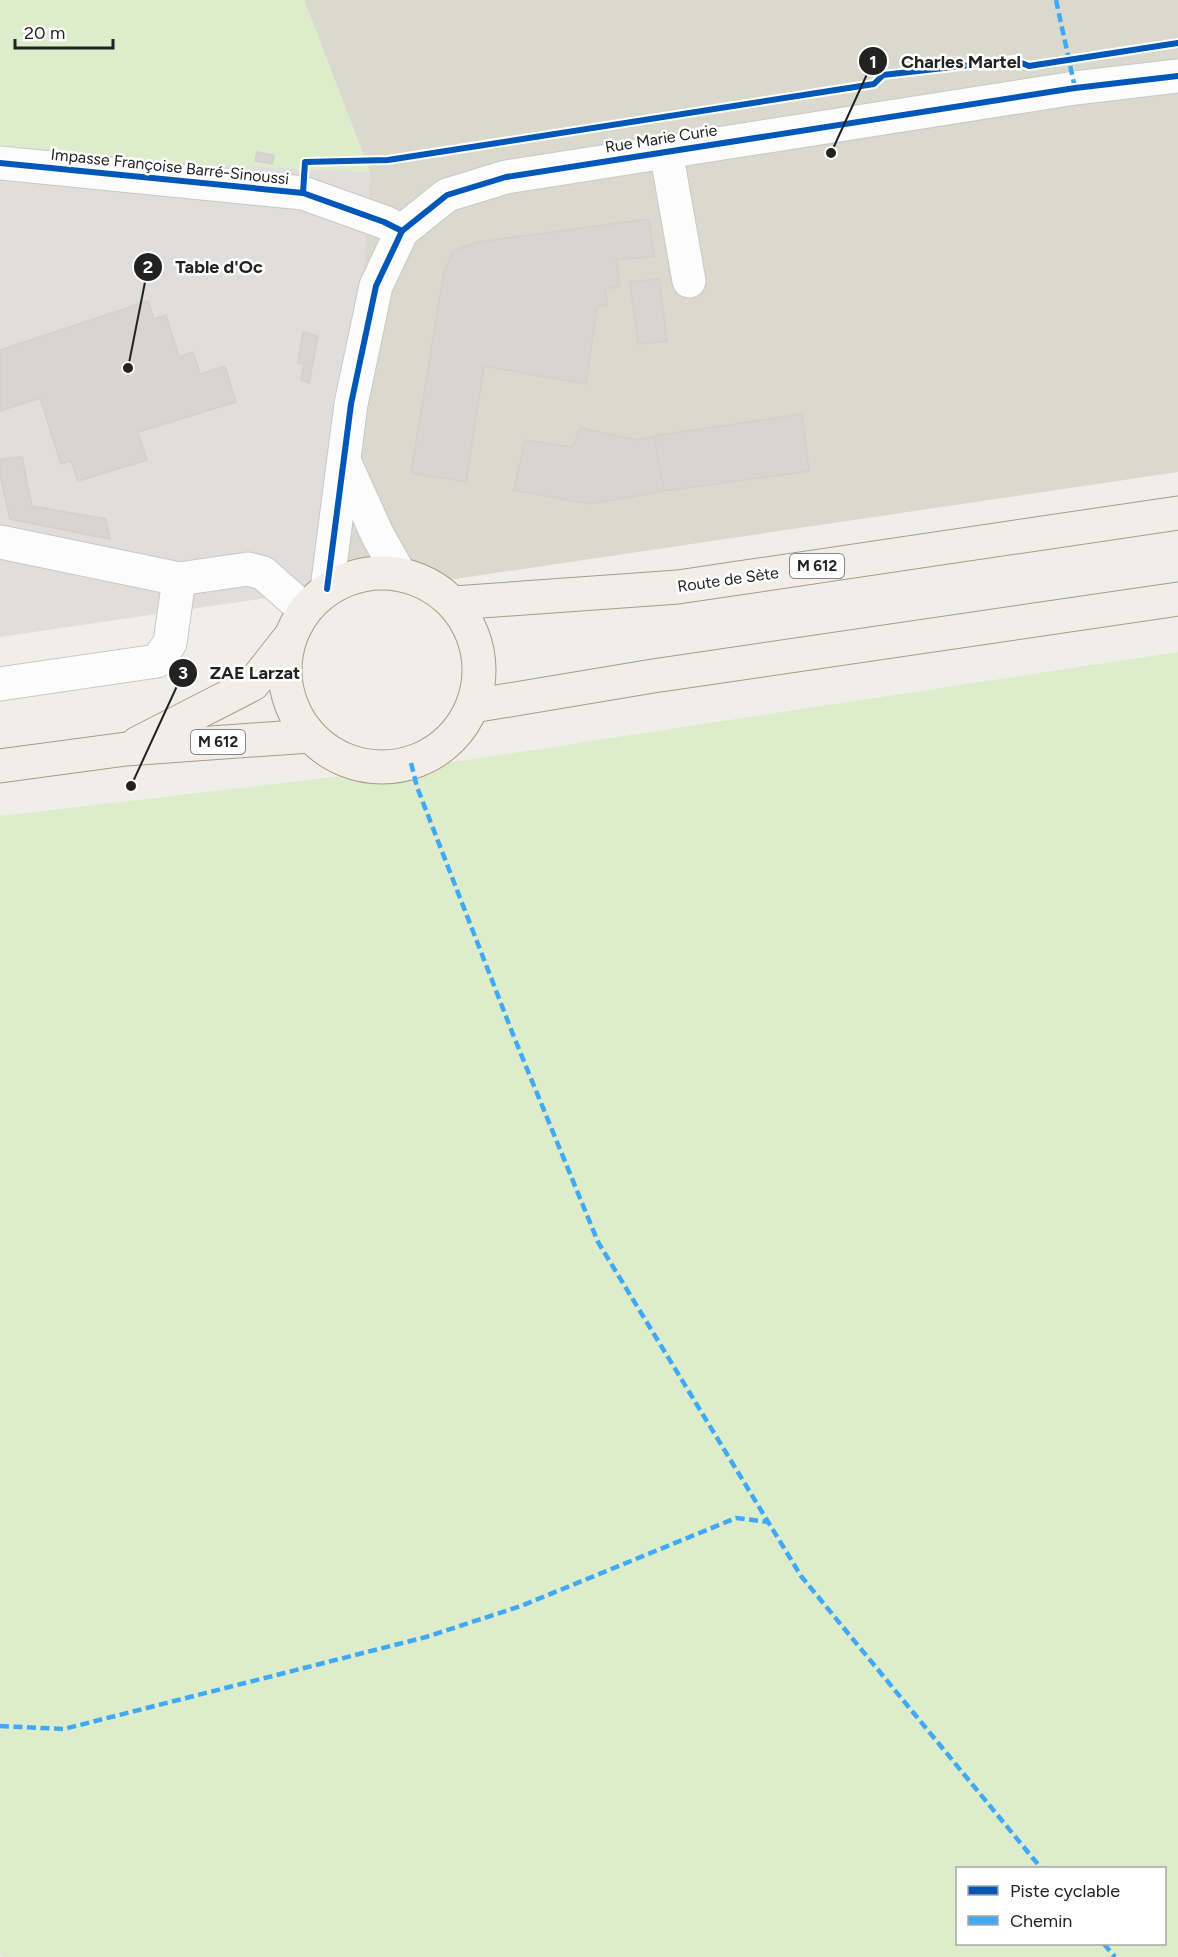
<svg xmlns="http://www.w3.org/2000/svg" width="1178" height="1957" font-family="Figtree,sans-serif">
  <rect width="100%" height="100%" fill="#f0eeeb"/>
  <polygon fill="#dfdedc" points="0,154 370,172 344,579 327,589 0,637"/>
  <polygon fill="#d9d9cd" points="304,0 1178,0 1178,472 428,583 397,573 368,573 343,590 370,172"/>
  <g fill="#ddeccb" fill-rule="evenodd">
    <polygon points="0,0 304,0 370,172 0,155"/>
    <path d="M1178,652v1305h-1174l-4,-3v-1138l420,-49zM1164,1868v76h-206v-76z"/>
  </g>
  <g fill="#d7d4d2" stroke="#d3d0cc" stroke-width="1.5">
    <polygon points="257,152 274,155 272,164 255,161"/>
    <polygon points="649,219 654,256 616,260 620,286 605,289 607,305 597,307 586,384 484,366 466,482 411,473 444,271 454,250 479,242"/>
    <polygon points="659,279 667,341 638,344 630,282"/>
    <polygon points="148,301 154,319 166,315 179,357 193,352 200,374 225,366 236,402 138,432 147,460 78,481 71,461 61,464 40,398 0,411 0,350"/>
    <polygon points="303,332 318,336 309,383 301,380 304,365 298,363"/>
    <polygon points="802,414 809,471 664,491 654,436"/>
    <polygon points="580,428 637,440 654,436 664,491 590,504 514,490 525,440 573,447"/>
    <polygon points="22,457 32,506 106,519 110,539 10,519 0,475 0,459"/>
  </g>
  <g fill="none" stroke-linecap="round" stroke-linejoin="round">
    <defs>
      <g id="minor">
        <polyline points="666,151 689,281"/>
        <polyline points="0,163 303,193 384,222 402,231"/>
        <polyline points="345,463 378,536 399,573"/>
        <polyline points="0,542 179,579 248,569 263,573 305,610"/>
        <polyline points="327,589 351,404 376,286 402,231 447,195 506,177 1075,88 1178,76"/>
        <polyline points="0,684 157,661 170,643 179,579"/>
      </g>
      <g id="major">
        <circle cx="382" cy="670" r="97"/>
        <polyline points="454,603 678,587 1178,513"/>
        <polyline points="473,706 653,676 1178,599"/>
        <polyline points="138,743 253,684 290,637"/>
        <polyline points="0,766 126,749 310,736"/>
      </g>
    </defs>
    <use href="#minor" stroke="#c9c8c7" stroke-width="35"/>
    <use href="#major" stroke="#a79c86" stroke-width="35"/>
    <use href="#minor" stroke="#fdfcfc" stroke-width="33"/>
    <use href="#major" stroke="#f3ede7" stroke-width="33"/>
    <g stroke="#3fa9f5" stroke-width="4.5" stroke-dasharray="9 4.5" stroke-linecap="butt">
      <polyline points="1056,0 1075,88"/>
      <polyline points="411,763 417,787 514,1037 598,1242 801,1576 1041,1868"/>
      <polyline points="0,1726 64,1729 426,1637 521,1606 736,1518 769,1522"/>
      <polyline points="1104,1944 1115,1957"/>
    </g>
    <defs>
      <g id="cycleway">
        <polyline points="0,163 303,193 384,222 402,231"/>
        <polyline points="303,193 305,162 388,160 874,84 883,75 1014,60 1029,66 1178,43"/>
        <polyline points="327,589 351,404 376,286 402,231 447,195 506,177 1075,88 1178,76"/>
      </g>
    </defs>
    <use href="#cycleway" stroke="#fff" stroke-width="10"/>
    <use href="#cycleway" stroke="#0057b8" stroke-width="6"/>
  </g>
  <g text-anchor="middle" stroke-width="5" stroke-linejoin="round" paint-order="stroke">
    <g fill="#fff" stroke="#646464" stroke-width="1.5">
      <rect x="790" y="554" width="54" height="24" rx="4.5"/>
      <rect x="191" y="730" width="54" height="24" rx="4.5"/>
    </g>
    <g font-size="15" font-weight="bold" fill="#222">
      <text x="817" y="571">M 612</text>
      <text x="218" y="747">M 612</text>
    </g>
    <g font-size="16" fill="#222" stroke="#fff">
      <text transform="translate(661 138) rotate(-9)" y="6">Rue Marie Curie</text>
      <text transform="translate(170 166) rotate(6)" y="6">Impasse Françoise Barré-Sinoussi</text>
      <text transform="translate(728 579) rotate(-8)" y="6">Route de Sète</text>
    </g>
  </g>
  <path fill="none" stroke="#222" stroke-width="2" d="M831 153L873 61M128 368L148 267M131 786L183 673"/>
  <g fill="#222" stroke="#fff" stroke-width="2">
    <circle cx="831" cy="153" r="6"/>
    <circle cx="128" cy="368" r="6"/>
    <circle cx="131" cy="786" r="6"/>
    <circle cx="873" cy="61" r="15"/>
    <circle cx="148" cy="267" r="15"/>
    <circle cx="183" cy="673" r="15"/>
  </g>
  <g font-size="18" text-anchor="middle" font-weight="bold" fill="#fff">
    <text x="873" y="68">1</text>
    <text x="148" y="273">2</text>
    <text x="183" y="679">3</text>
  </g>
  <g font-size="18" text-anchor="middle" font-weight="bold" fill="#222" stroke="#fff" stroke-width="5" stroke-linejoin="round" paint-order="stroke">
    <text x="961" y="68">Charles Martel</text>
    <text x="219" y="273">Table d'Oc</text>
    <text x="255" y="679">ZAE Larzat</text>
  </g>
  <rect x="956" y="1867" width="210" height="78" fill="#ffffff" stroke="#a7a7a7" stroke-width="1.5"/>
  <rect x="968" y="1886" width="30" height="9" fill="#0057b8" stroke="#a7a7a7" stroke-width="1.5"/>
  <text x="1010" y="1897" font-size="18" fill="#222222">Piste cyclable</text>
  <rect x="968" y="1916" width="30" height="9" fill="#3fa9f5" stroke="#a7a7a7" stroke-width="1.5"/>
  <text x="1010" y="1927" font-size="18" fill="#222222">Chemin</text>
  <path d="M15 39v9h98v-9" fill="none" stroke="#222222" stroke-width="3"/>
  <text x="24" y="39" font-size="18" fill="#222222" stroke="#ffffff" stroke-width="4.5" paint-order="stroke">20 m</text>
</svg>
